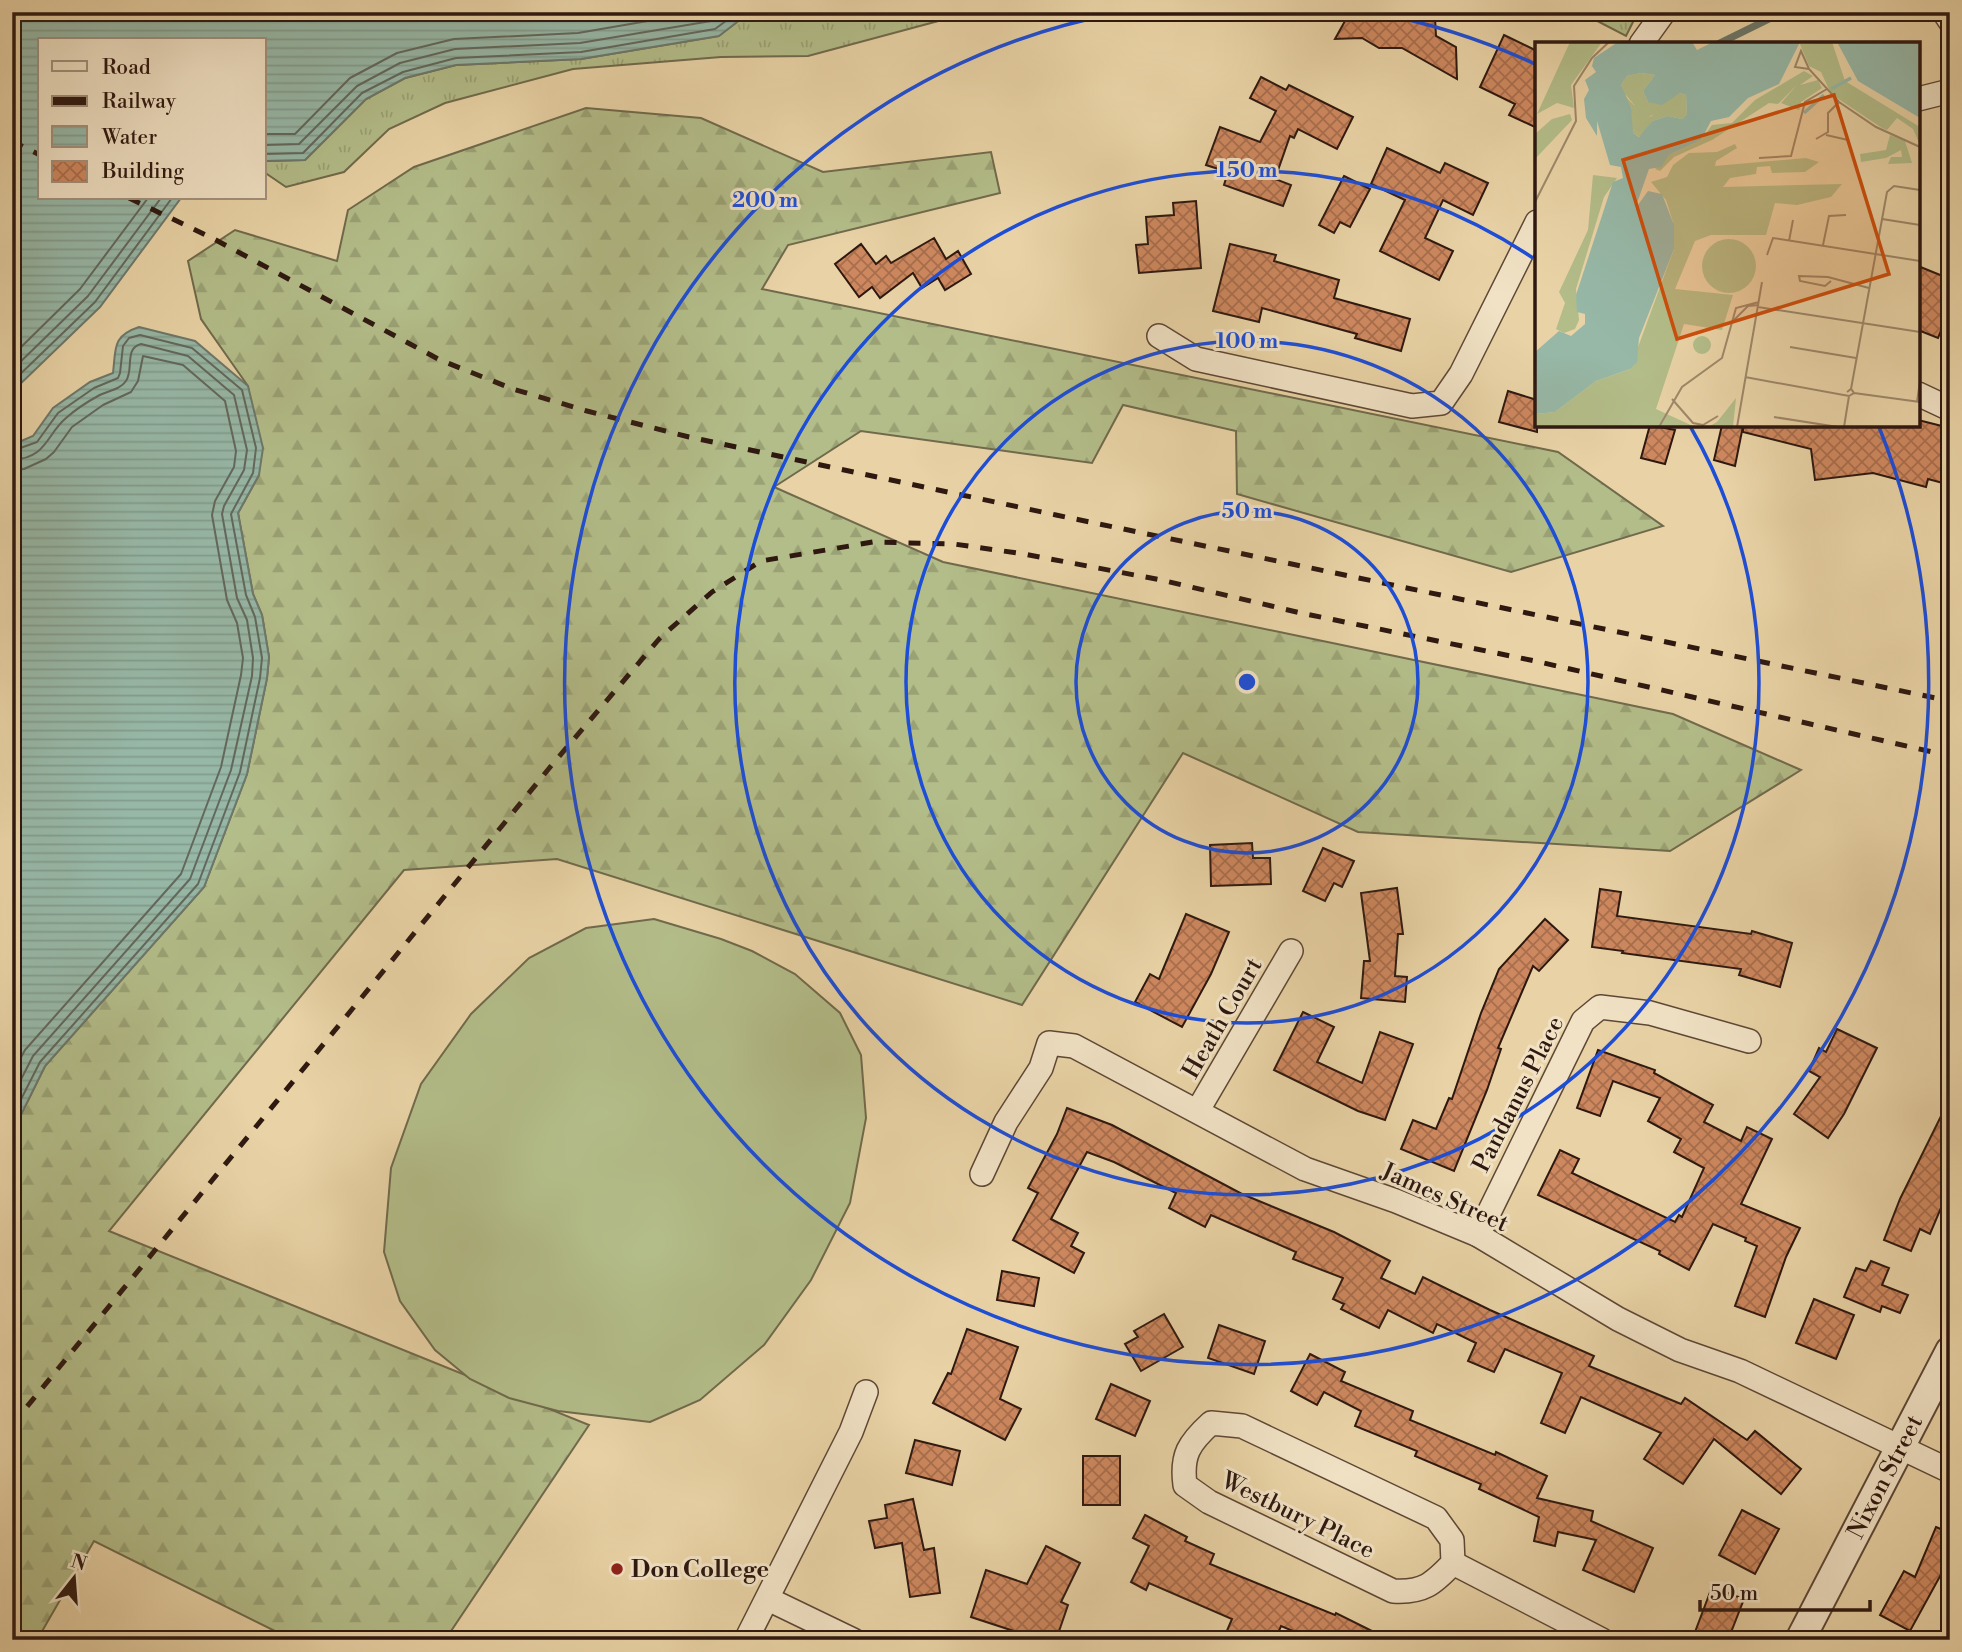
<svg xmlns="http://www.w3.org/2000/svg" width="1962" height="1652" font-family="'Libre Bodoni',serif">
  <defs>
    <pattern id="grass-tufts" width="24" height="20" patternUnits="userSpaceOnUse" patternTransform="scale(1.75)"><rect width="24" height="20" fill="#b3bd89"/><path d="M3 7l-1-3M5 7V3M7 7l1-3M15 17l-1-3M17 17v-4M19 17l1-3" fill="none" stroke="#9aa275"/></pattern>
    <pattern id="forest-firs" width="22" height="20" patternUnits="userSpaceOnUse" patternTransform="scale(1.75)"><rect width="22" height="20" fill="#b3bd89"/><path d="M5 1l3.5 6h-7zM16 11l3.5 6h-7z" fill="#9aa275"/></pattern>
    <pattern id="water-rules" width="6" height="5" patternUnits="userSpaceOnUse" patternTransform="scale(1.75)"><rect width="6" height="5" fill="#97b8a7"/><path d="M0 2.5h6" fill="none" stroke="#829d8f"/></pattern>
    <pattern id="building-cross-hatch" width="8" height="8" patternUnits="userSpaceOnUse" patternTransform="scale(1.75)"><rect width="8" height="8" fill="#ce885f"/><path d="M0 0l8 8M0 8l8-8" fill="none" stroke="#a86e4d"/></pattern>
  </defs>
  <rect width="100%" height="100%" fill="#e9d3a6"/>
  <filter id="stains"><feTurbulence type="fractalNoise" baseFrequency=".00286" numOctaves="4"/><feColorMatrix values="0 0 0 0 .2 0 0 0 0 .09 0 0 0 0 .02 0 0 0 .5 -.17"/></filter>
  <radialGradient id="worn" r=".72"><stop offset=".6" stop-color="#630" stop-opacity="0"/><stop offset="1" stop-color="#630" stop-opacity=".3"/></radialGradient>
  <g fill="url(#grass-tufts)" stroke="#706a4c" stroke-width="2">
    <polygon points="750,12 972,12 808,56 721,57 573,69 445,103 389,129 344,172 286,187 264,172 264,161 305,160 366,99 405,78 456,65 581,59 718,36"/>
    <polygon points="1580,12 1638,12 1626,36"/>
  </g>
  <polygon fill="url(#forest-firs)" stroke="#706a4c" stroke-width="2" points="586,108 701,118 823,172 991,152 1000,193 788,245 762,289 1558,452 1663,526 1511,572 1237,494 1236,431 1123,405 1092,463 861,431 774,487 943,562 1673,714 1801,770 1670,851 1358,832 1183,753 1022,1005 557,859 404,870 109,1231 589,1425 445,1640 293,1640 94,1541 37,1640 12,1640 12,1133 45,1066 204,887 247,774 267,678 269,657 262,615 253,594 238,513 259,475 248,386 201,319 188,261 235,230 337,261 348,210 414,167"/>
  <polygon fill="#b3bd89" stroke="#706a4c" stroke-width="2" points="654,919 721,939 752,951 795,974 840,1013 861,1055 866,1118 850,1203 811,1280 764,1345 700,1400 650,1422 558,1411 509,1398 470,1379 435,1350 400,1301 384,1252 391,1168 421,1084 471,1014 529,958 586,928"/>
  <g fill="url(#water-rules)" stroke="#6d786b" stroke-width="2">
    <polygon points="12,12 750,12 719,36 581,59 456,65 405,78 366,99 305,160 264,161 264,40 40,40 40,198 181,198 100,307 12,392"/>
    <path d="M139,327l56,14 53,45 15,62 -4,27 -21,38 15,81 9,21 7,42 -2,21 -20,96 -43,113 -159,179 -33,67v-688l21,-9 20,-28 37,-26 23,-9c3,-25 -1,-37 26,-46z"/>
  </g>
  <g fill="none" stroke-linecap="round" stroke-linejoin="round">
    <g stroke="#62685c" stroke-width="2">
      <polyline points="264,134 295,134 350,78 397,53 454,39 578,33 700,12"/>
      <polyline points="264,145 299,144 357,86 400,63 455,49 580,43 711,21 724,12"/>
      <polyline points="264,154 303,153 362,93 403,72 456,58 581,52 715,29 738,12"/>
      <polyline points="12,356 80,289 148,198"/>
      <polyline points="12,370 88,296 161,198"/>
      <polyline points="12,382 95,302 172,198"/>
      <polyline points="12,451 37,442 58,413 94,388 118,378 120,373 123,346 129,338 140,335 192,348 242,390 256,448 253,473 231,514 246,595 255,617 262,658 260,678 240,772 198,884 40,1062 12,1117"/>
      <path d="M12,460c35,-2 34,-25 54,-42 9,-8 21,-16 32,-22 9,-5 22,-6 28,-15 8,-12 -2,-33 15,-37l47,12 46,39 13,55 -3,20 -20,36 -2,8 15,84 10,22 6,38 -1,18 -21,94 -41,109 -157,177 -21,41"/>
      <polyline points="12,470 24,469 46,459 54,452 72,427 103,405 131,392 138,381 143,356 183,365 225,401 236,451 234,467 215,501 212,515 227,600 237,623 243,658 241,675 221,767 181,874 25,1050 12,1074"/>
    </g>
    <polyline stroke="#6d786b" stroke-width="7" points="1718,44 1783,12"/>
  </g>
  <g fill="url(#building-cross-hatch)" stroke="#2e1810" stroke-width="2">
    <polygon points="1350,12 1375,12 1380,15 1404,14 1413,19 1435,18 1436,36 1456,47 1457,79 1402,48 1379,48 1362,38 1335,39"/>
    <polygon points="1504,35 1537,51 1537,128 1509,115 1515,104 1480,87"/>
    <polygon points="1261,77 1286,90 1289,85 1353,117 1337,149 1298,129 1294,138 1290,136 1275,179 1291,185 1283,206 1224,185 1228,172 1206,165 1220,127 1260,142 1276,111 1250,98"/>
    <polygon points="1387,148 1440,173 1445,163 1488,183 1473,215 1443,200 1425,238 1453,251 1439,280 1380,251 1405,200 1371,184"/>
    <polygon points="1344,176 1370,189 1350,227 1340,222 1334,233 1319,225"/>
    <polygon points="1196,201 1201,268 1139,273 1136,245 1148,244 1146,217 1174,215 1173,203"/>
    <polygon points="934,238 946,259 958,251 971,274 945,290 938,278 922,288 913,273 880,298 872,287 859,297 835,264 861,244 876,264 886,256 891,263"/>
    <polygon points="1230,244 1276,255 1274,261 1339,280 1334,298 1410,319 1401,351 1355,338 1357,334 1262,308 1259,322 1213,311"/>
    <polygon points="1918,266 1950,279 1950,329 1943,326 1938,338 1918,330"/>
    <polygon points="1508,391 1537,400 1537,432 1499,422"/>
    <polygon points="1918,420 1950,428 1950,485 1928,479 1926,487 1873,473 1815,480 1811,449 1743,432 1743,426 1735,466 1714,460 1722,425 1918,425"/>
    <polygon points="1650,425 1675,430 1665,464 1641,458"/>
    <polygon points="1252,843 1253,858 1270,858 1271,884 1211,886 1210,845"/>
    <polygon points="1323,848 1354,861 1342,887 1334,883 1325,901 1303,891"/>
    <polygon points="1397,888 1403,934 1398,934 1395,976 1407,977 1405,1002 1361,998 1364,961 1370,961 1361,893"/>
    <polygon points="1600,889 1621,892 1617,916 1751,934 1752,931 1792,943 1780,987 1739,975 1741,969 1622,953 1623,951 1592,947"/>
    <polygon points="1186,914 1229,932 1211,974 1182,1027 1135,1002 1150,974 1159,979"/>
    <polygon points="1545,919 1568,940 1539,971 1533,966 1498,1048 1501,1049 1487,1090 1454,1171 1401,1149 1413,1120 1436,1129 1449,1098 1452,1099 1481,1013 1499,969"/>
    <polygon points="1303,1012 1334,1027 1317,1062 1362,1083 1380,1032 1413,1044 1385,1120 1358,1111 1274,1070"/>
    <polygon points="1837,1029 1877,1048 1844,1114 1828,1138 1794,1114 1820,1077 1809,1071 1819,1048 1826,1052"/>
    <polygon points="1598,1050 1655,1070 1654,1073 1713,1105 1704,1122 1741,1141 1747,1127 1772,1139 1741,1204 1800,1228 1786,1257 1765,1317 1735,1306 1757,1246 1745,1241 1746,1238 1713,1224 1689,1270 1659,1254 1660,1251 1538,1195 1560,1150 1579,1159 1572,1173 1675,1222 1679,1215 1682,1217 1704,1168 1674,1152 1681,1139 1648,1121 1660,1098 1613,1081 1600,1116 1577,1108"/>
    <polygon points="1950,1098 1950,1206 1943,1203 1930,1234 1920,1229 1911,1251 1884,1240 1900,1199"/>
    <polygon points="1067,1108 1112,1125 1242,1194 1334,1232 1390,1261 1381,1278 1415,1294 1423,1277 1490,1310 1594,1356 1589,1366 1681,1404 1685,1398 1747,1440 1755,1431 1801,1469 1781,1494 1714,1439 1683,1484 1644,1459 1661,1433 1581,1397 1565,1433 1541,1423 1562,1373 1505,1349 1494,1372 1468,1361 1476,1343 1437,1324 1433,1333 1388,1310 1379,1328 1341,1309 1344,1304 1333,1299 1343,1278 1293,1259 1296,1252 1211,1215 1205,1227 1169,1208 1176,1193 1114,1162 1087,1152 1051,1219 1078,1233 1071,1246 1084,1253 1074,1273 1013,1240 1038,1193 1028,1188 1057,1134"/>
    <polygon points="1871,1261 1889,1268 1882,1285 1908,1295 1900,1313 1882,1306 1880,1312 1844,1297 1856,1268 1866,1271"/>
    <polygon points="1002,1271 1039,1278 1034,1306 997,1300"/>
    <polygon points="1814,1299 1854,1315 1836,1359 1796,1343"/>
    <polygon points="1164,1314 1183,1347 1141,1371 1125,1344 1138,1337 1134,1331"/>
    <polygon points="1219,1325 1265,1341 1254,1374 1208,1358"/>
    <polygon points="967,1329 1018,1347 1000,1399 1021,1409 1005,1440 933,1403 948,1373 951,1374"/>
    <polygon points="1310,1354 1345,1372 1341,1381 1413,1411 1410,1420 1495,1455 1496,1452 1547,1476 1537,1498 1593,1511 1591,1521 1653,1548 1634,1592 1583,1570 1596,1540 1558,1532 1555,1546 1534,1541 1539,1517 1479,1489 1481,1484 1415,1456 1417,1451 1355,1426 1361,1411 1324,1392 1317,1405 1291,1391"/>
    <polygon points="1111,1384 1150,1401 1135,1436 1096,1419"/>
    <polygon points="915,1440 960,1451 952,1485 906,1473"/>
    <rect x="1083" y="1456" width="37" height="49"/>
    <polygon points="913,1499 924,1550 934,1548 940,1593 910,1597 902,1543 875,1548 869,1521 887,1518 885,1505"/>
    <polygon points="1742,1510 1779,1529 1755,1574 1719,1555"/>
    <polygon points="1145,1515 1187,1537 1185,1541 1214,1554 1210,1564 1335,1615 1336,1613 1390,1640 1315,1640 1281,1626 1275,1640 1223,1640 1232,1619 1149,1583 1146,1590 1131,1582 1149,1546 1133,1538"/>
    <polygon points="1936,1527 1950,1533 1950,1558 1910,1631 1880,1615 1904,1571 1915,1577"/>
    <polygon points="1046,1546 1080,1563 1061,1602 1068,1605 1056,1640 1024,1640 1026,1635 971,1617 986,1570 1027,1584"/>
    <polygon points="1712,1587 1744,1599 1728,1640 1692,1640"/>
  </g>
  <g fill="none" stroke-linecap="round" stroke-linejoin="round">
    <defs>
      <g id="minor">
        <polyline points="1944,12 1950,21"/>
        <polyline points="1641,44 1664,12"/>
        <polyline points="1918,99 1950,91"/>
        <polyline points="1159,336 1196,359 1412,406 1441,403 1461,374 1537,222"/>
        <polyline points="1918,394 1950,409"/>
        <polyline points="1198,1110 1291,951"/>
        <polyline points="982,1174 1006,1122 1041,1068 1049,1043 1074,1046 1305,1169 1396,1201 1478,1235 1618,1319 1680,1350 1740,1371 1950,1471"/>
        <polyline points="1478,1235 1583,1021 1600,1007 1650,1013 1749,1041"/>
        <path d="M1211,1423l31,3 194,92 16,22 1,23c-20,21 -30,30 -60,28l-184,-89 -24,-17c-4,-30 4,-42 26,-62z"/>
        <polyline points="1453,1563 1602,1640"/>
        <polyline points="768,1599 853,1640"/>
        <polyline points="746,1640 851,1432 866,1392"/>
      </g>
      <g id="tertiary">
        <path id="s1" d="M1800,1640l150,-289"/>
      </g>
    </defs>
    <use href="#minor" stroke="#5d4736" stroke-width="26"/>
    <use href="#tertiary" stroke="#5d4736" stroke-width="32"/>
    <use href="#minor" stroke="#f1e2c5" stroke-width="23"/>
    <use href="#tertiary" stroke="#f1e2c5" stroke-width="28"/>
    <g stroke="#2e1810" stroke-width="5" stroke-dasharray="12 12" stroke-linecap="butt">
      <polyline points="12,141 40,155"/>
      <polyline points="129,198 212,238 440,360 513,389 587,411 689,437 1056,515 1950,701"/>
      <polyline points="12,1425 551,766 660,638 712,592 761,561 873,542 954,544 1024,554 1161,580 1301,613 1535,661 1950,756"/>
    </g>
  </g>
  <g fill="none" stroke="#1d4ed8" stroke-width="3.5">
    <circle cx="1247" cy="682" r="171"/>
    <circle cx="1247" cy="682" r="341"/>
    <path d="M1690 426A512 512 0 1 1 1533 258"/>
    <path d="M1377 13A682 682 0 0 1 1535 64M1879 427A682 682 0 1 1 1117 13"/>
  </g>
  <circle fill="#8f2418" stroke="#f1e2c5" stroke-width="2.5" cx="617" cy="1569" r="7"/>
  <g text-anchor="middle" stroke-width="6" stroke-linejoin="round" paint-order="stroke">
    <g font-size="24" fill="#2e1810" stroke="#f1e2c5">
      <text transform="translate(1222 1018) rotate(-60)" y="8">Heath Court</text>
      <text transform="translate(1518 1094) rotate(-63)" y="8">Pandanus Place</text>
      <text transform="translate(1445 1197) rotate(24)" y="8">James Street</text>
      <text dy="8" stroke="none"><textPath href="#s1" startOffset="184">Nixon Street</textPath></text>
      <text transform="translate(1298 1515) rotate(26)" y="8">Westbury Place</text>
    </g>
    <g font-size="24" font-weight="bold" fill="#2e1810" stroke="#f1e2c5" text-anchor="start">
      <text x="631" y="1577">Don College</text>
    </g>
  </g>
  <g transform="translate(1535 42)">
    <rect width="385" height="385" fill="#e9d3a6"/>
    <path d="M269,29l9,5 -13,9 18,-5 4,8 -21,14 -2,8 -18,-7 16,-18 -19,19 -9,-1 -57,37 -38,17 -14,14 -5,-2 14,-14 32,-15 11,-15 20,-2 23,-23zM89,53l10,10 24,7 4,-4 -1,4 -11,4 -10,18 -8,-5v-21zM35,72l2,6 -37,39v-25l17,-15zM58,133l24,3 -13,19 -28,92 3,31 -4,9 -11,4 -8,-4 9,-26 -6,-11 29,-62z" fill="#b3bd89"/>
    <path d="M35,0h32l-31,43 3,23 -17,-5 -20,11zM355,93l15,6 7,22 -24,1 3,-7h11l-1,-7 -15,8 -25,4 -1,-8 26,-4zM200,102l2,4 -21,13 -1,5 91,-8 13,4 -14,10 -33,1 -2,-7 -13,1 -1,7 -26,4 -7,9 119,-3 -11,13 -34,8 -22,-2 -9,32h-55l-16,6 -20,48 58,6 -11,35 -38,-6 -28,85 39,18h-160v-13l20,-2 41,-31 34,-12 44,-120 -1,-27 -7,-22 -15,-18 16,-5 6,-12 16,-12 28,-1zM201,356l-3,29h-25l9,-5z" fill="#b3bd89"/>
    <path d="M106,31l14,2 -12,16 5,11 32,-9 6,2 1,19 -5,5 -14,-3 -16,5 -12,16 -7,-4 -12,-48 6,-9zM90,52l12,14 19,5 -11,7 -5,14 -8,-5v-21z" fill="#b3bd89" fill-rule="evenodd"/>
    <path d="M297,0l13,39 75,46v18l-7,-16 -16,-11 -10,12 -5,-2 -51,-34 -10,-22 -12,-6 -9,-22zM0,373l81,12h-81z" fill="#b3bd89"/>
    <path d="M167 224a27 27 0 1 1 54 0a27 27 0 1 1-54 0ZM158 303a9 9 0 1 1 18 0a9 9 0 1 1-18 0Z" fill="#b3bd89"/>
    <path d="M83,0h74l5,8 16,-8h87l-21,42 -31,14 -19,19 -18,4 -10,19 -32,15 -8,12 -12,2 -14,40 13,-18 14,3 12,31v24l-35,89 -2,24 -7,7 -34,12 -41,31 -20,2v-62l24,-21 12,5 14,-12v-10l-8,-2 -1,-17 37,-113 10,-4 -2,-11 -11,-2 -13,-44v15l-11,-18 -2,-19 5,-9 -4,-10 11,-8 -4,-6 2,-8zM106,31l14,2 -12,16 5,11 14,3 18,-12 6,2 1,19 -5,5 -14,-3 -16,5 -13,16 -6,-4 -2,-25 -10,-23 6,-9zM302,0h83v76l-62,-37z" fill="#97b8a7" fill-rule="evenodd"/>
    <path fill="none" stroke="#97b8a7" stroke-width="3.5" d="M296,47l20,-11M269,71l20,-18"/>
    <path fill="none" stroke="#9e886a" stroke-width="2" d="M274,27l-14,-2 6,-16 8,18 30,33 37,25 44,20M291,93l22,5M281,97l12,-7v-19l11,-11M224,116l32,-2 14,-54 22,-13M0,160l41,-81 -2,-35 18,-28 17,-16M347,177l38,6M254,199l4,-21M288,203l6,-29 17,-1M232,213l6,-17 147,23M296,239l-6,5 -25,-5 -1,-5 29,1 41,11M223,265l162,25M197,280l16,-16 11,-1M255,305l66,11M210,335l104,19 5,-3 -3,-4 -4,3M316,347l36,-197 7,-6 26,4M319,351l66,9M137,357l21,24 10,2 15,-9M382,360l3,-21M239,375l64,10M124,385l23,-40 40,-29 14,-50 23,-6M202,385l25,-145M309,385l5,-31"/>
    <path fill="#cc4f0d" fill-opacity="0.15" stroke="#cc4f0d" stroke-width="3.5" d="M299,53l55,179 -212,65 -54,-179z"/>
    <rect width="385" height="385" fill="none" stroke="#2e1810" stroke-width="3.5"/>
  </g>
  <circle cx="1247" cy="682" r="10" fill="#1d4ed8" stroke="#f1e2c5" stroke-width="3.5"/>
  <g font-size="21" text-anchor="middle" font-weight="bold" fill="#1d4ed8" stroke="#f1e2c5" stroke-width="6" stroke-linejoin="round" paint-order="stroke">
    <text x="1247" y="177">150 m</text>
    <text x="765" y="207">200 m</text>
    <text x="1247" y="348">100 m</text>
    <text x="1247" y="518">50 m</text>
  </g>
  <rect width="1962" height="1652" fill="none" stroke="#e9d3a6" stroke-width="42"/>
  <rect x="14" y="14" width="1934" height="1624" fill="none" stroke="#2e1810" stroke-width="3.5"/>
  <rect x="21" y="21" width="1920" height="1610" fill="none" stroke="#2e1810" stroke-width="2"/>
  <rect x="38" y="38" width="228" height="161" fill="#f1e2c5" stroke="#a3917d" stroke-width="2"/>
  <rect x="52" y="61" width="35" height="10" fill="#f1e2c5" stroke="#a3917d" stroke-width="2"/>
  <text x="102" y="74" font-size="21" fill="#2e1810">Road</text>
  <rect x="52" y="96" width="35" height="10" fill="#2e1810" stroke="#a3917d" stroke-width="2"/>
  <text x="102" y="108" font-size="21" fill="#2e1810">Railway</text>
  <rect x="52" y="126" width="35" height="21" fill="url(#water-rules)" stroke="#a3917d" stroke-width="2"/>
  <text x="102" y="144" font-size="21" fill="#2e1810">Water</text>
  <rect x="52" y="161" width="35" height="21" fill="url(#building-cross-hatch)" stroke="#a3917d" stroke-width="2"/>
  <text x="102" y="178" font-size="21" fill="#2e1810">Building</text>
  <g transform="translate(74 1578) rotate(17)" stroke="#f1e2c5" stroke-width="5" paint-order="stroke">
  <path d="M0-5L12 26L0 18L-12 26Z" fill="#2e1810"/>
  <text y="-10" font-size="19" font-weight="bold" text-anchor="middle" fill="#2e1810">N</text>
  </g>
  <path d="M1700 1600v10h170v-10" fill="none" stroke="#2e1810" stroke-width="3.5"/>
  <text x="1710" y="1600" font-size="21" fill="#2e1810" stroke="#f1e2c5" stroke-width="5" paint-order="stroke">50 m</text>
  <rect width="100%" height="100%" filter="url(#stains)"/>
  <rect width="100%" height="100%" fill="url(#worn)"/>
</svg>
